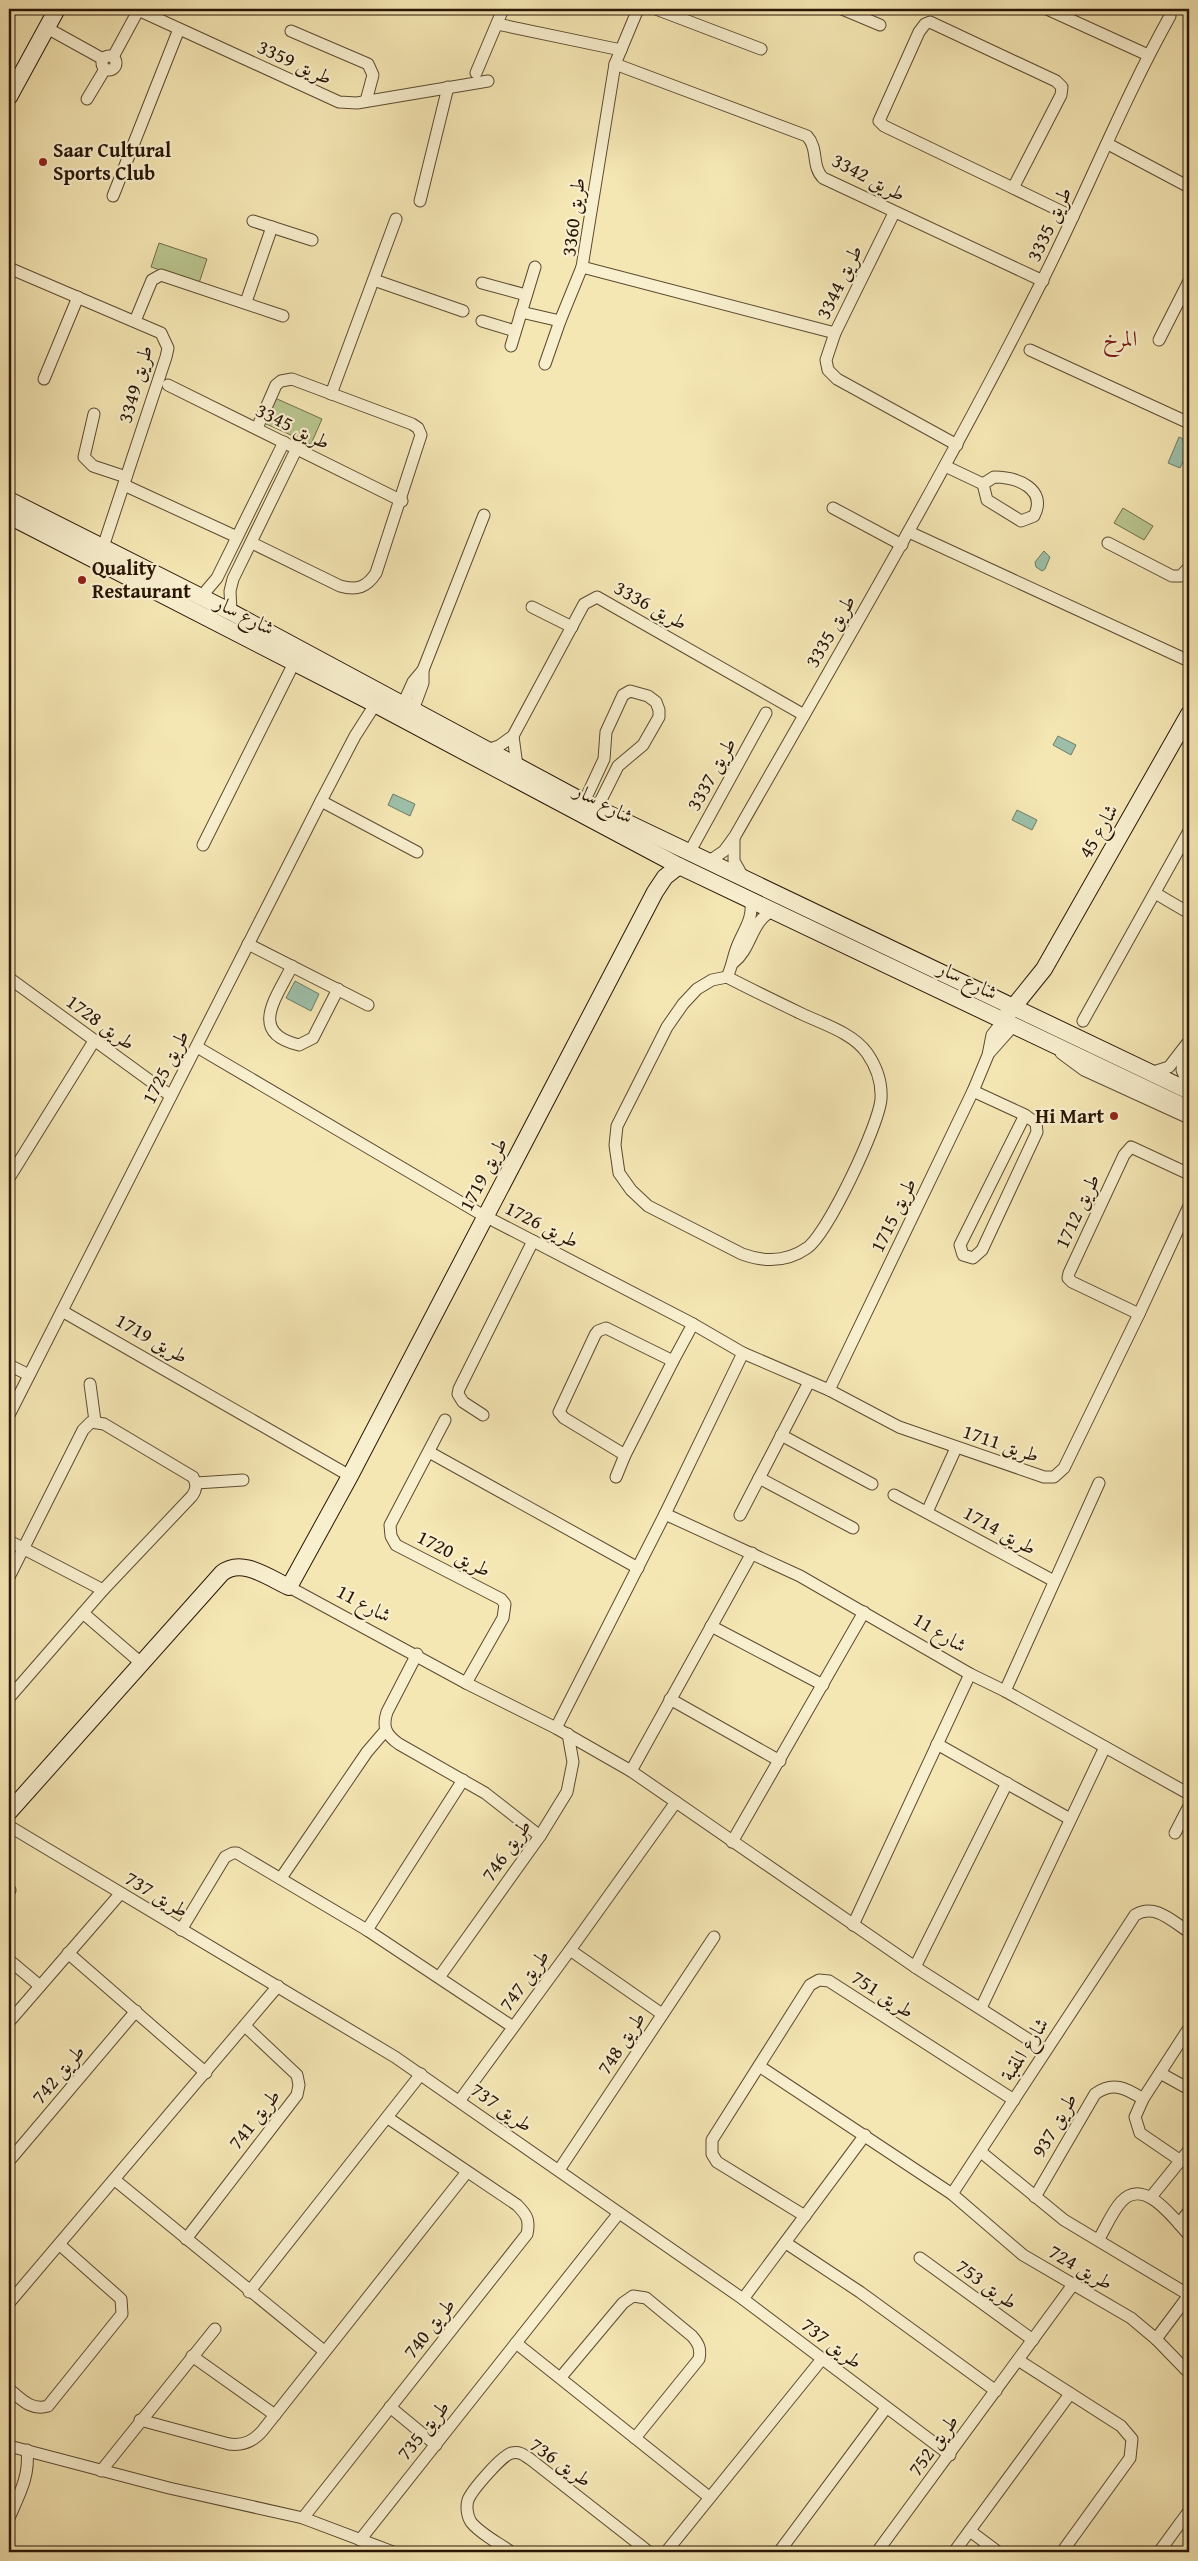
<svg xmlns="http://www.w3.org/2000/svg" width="1198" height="2561" font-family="'Gentium Book Plus',Amiri,serif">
  <rect width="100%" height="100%" fill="#f5e7b4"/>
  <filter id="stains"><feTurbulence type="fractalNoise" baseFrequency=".004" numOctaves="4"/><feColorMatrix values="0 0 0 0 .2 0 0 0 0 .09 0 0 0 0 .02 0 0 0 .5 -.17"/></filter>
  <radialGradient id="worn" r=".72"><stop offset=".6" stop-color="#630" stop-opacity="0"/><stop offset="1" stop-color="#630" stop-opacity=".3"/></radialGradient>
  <g fill="#bac68f" stroke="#726e4a">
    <polygon points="159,243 207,259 199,283 151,267"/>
    <polygon points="275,398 322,419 311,444 264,423"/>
    <polygon points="1123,508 1153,526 1144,540 1114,523"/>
  </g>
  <g fill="#9dc0aa" stroke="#6f7c68">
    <polygon points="1179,437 1189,442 1189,449 1180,468 1168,463"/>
    <polygon points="1044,551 1050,557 1045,569 1042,571 1036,567 1035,562"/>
    <polygon points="1058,736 1076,745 1071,755 1053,745"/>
    <polygon points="393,794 415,804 410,816 388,805"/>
    <polygon points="1017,810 1037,820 1032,830 1012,820"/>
    <polygon points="295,981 319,994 311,1011 286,998"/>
  </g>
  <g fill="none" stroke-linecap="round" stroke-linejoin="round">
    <defs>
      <g id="street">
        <polyline points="136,9 339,102 357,103 488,81"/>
        <polyline points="656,9 761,49"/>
        <polyline points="842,9 880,25"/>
        <polyline points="1047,9 1148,55"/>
        <polygon points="930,22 1056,81 1062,87 1061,95 1013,188 884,126 879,121 919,32 925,24"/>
        <polyline points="497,24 621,50"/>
        <polyline points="47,28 103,59"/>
        <polyline points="291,31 368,64 373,75 366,101"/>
        <circle cx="109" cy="63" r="7"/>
        <polyline points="113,57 139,9"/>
        <path d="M615,64l192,72c12,13 4,30 16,42l220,103"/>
        <polyline points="476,73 503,9"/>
        <polyline points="87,99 105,69"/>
        <polyline points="1108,144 1189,187"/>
        <polyline points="1013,188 1073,217"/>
        <polyline points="113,196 179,29"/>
        <polyline points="420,201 448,87"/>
        <polyline points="894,213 835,333 826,360 828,370 837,379 957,445"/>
        <polyline points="253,221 312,240"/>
        <polyline points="582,267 835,333"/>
        <polyline points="9,268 161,333 168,348 166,357 103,547"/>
        <polyline points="374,280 463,311"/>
        <polyline points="482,283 526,295"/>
        <polyline points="246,302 272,227"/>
        <polyline points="521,312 560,321"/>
        <polyline points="135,321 152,280 161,275 283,316"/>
        <polyline points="482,321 515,331"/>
        <polyline points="1159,340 1189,281"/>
        <polyline points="511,346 535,267"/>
        <polyline points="1030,350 1189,423"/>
        <polyline points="545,364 560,321 582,267 615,64 638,9"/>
        <polyline points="44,379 78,297"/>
        <polyline points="168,385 402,501"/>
        <polyline points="331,394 396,219"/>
        <polyline points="94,414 84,457 93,466 126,477"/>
        <polyline points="945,466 983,484"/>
        <path d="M994,477c23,0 54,12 40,39l-13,5 -34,-21 -4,-16z"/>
        <polyline points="124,485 237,537"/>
        <polyline points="833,508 902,545"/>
        <polyline points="909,532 1189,661"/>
        <path d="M252,543l88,43c17,5 27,1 36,-13l45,-138 -3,-7 -6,-4 -120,-45 -11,2 -5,4 -19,43"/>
        <polyline points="1108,543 1172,576 1181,576 1189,567"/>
        <polyline points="200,598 217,578 284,442"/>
        <polyline points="532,607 572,627"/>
        <polyline points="231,612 230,591 233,579 297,448"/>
        <polyline points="403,704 413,682 423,670 484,515"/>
        <polyline points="413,710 423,683 423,670"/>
        <polyline points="513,736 517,766"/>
        <polyline points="487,750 499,746 513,736 584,604 597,597 804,715"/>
        <polyline points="321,801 417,852"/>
        <polyline points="584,802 604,759 606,732 623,695 630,691 648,696 656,702 659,710 659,717 643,745 618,766 597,808"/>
        <polyline points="734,838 734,861 744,879"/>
        <polyline points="203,845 294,663"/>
        <polyline points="689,853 766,713"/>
        <path d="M708,862l16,-11 11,-15c105,-184 212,-366 307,-555 44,-87 80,-179 128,-265"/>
        <polyline points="1155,893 1189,913"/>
        <polyline points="248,944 368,1005"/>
        <path d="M734,962c18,-14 17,-42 39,-51"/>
        <path d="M292,966c-15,31 -45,67 7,79l14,-7 25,-49"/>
        <path d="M727,977c25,13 50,25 75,37 21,10 51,19 65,39 9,13 15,30 14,46 -2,26 -53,134 -74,149 -20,14 -43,14 -65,6l-94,-48 -17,-16 -12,-17 -4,-28 2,-19 50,-99 16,-23 14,-15 15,-9z"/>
        <path d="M727,977c5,-10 6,-20 10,-30 6,-16 18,-30 13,-48"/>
        <polyline points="9,978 171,1096"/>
        <polyline points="1083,1021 1189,831"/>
        <polyline points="197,1047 479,1213 693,1324 743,1353 829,1390 899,1427 1044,1477 1054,1477 1064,1468 1139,1314 1189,1206"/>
        <polyline points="1184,1051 1182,1070 1189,1087"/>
        <polyline points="990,1052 1014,1025"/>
        <polyline points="1061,1053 1084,1070 1189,1118"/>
        <polyline points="1150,1073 1169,1067 1189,1041"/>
        <polyline points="973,1091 1025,1115 1036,1123 1037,1132 982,1250 973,1258 963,1255 960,1245 1025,1115"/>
        <polyline points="9,1178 94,1041"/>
        <polyline points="62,1311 350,1476"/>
        <polyline points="1139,1314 1072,1282 1068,1278 1069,1273 1124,1155 1131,1147 1189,1174"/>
        <polygon points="606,1328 673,1361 625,1455 564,1418 559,1412 595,1335 598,1331"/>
        <polyline points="673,1361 693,1324"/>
        <polyline points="9,1365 29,1375"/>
        <polyline points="90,1384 95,1421"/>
        <polyline points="829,1390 973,1091 988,1055 992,1035 1003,1021"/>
        <polyline points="9,1415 321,801 355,736 378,700"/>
        <polyline points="483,1415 463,1402 458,1394 459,1389 533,1241"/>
        <polyline points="445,1420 390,1525 391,1536 396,1545 501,1599 505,1604 503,1618 466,1683"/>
        <polyline points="781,1435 872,1484"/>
        <polyline points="429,1452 638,1568"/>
        <polyline points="616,1477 625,1455"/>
        <polyline points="759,1478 853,1528"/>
        <polyline points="196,1483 243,1480"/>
        <polyline points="894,1495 1054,1581"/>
        <polyline points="927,1512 956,1448"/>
        <polyline points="665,1514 800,1576 970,1674 1005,1691 1189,1794"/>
        <polyline points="740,1515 809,1382"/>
        <polyline points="9,1541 103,1590"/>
        <path d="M9,1577l74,-147 8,-8 13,2 89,53c4,7 4,12 -1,19l-89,94 -94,108"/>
        <polyline points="289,1587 466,1683 556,1728 631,1771 915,1967 1045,2050"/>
        <polyline points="83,1613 141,1663"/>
        <polyline points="711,1626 823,1685"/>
        <path d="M417,1654l-30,58c-5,15 -1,23 12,32l86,49 55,43"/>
        <polyline points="1005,1691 1099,1483"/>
        <polyline points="670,1699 780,1761"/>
        <polyline points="556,1728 665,1514 743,1353"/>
        <polyline points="937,1744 1070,1819"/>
        <polyline points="631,1771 752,1553"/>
        <polyline points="9,1826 395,2057 743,2299 950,2455"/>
        <polyline points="1175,1833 1189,1806"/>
        <polyline points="732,1842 864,1612"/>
        <polyline points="281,1878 367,1752 385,1731"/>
        <polyline points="9,1892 10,1890"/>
        <polyline points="853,1925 970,1674"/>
        <polyline points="181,1930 225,1857 233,1853 237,1853 367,1930 513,2027"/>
        <polyline points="367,1930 463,1780"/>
        <polyline points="570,1950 676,1802"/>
        <polyline points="68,1953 206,2073"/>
        <polyline points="9,1960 40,1986"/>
        <polyline points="915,1967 1007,1783"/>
        <polyline points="440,1976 540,1836 567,1792 573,1762 568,1734"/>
        <polyline points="981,2008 1105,1747"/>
        <polyline points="9,2022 120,1894"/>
        <polyline points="759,2066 952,2194 1023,2255 1131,2318 1156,2339 1189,2373"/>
        <polyline points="1160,2073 1189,2089"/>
        <polyline points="460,2100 570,1950 662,2014"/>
        <polyline points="981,2152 1064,2220 1189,2295"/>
        <polyline points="9,2161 136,2011"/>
        <polyline points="1181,2161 1140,2133 1135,2117 1143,2099 1189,2028"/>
        <polyline points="559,2170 714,1937"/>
        <polyline points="115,2180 324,2351"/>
        <path d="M952,2194l183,-279c20,-12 37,6 54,17"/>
        <path d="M1035,2197l60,-103c18,-13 31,-6 48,5"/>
        <polyline points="1151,2197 1189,2150"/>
        <polyline points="805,2216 717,2162 712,2154 712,2140 810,1985 819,1980 829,1981 1014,2100"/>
        <polyline points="1179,2224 1189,2211"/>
        <polyline points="186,2239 297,2095 299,2085 297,2075 245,2026"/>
        <path d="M1099,2239c7,-12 13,-27 22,-37 23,-26 53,17 68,33"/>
        <polyline points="786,2243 860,2292 996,2391"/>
        <polyline points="920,2258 1033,2340"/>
        <polyline points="249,2292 421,2074"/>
        <polyline points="743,2299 865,2135"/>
        <polyline points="9,2303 278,1986"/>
        <polyline points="1156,2339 1189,2295"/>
        <polyline points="516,2343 709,2497"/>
        <polyline points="192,2356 275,2415"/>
        <polyline points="1018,2360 1121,2426 1132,2439 1130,2458 1062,2552"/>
        <path d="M561,2377l62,-74 10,-7 13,2 46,38c7,8 9,13 7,23l-64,79"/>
        <path d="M9,2389c12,10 22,22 39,17l74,-92 -1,-15 -61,-54"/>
        <polyline points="390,2407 436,2445"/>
        <path d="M140,2420l89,24c15,2 25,-3 34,-14l204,-258"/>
        <polyline points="9,2446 169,2488 303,2518 393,2552"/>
        <polyline points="101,2471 215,2329"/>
        <path d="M9,2518c10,-23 21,-42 18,-68"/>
        <path d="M303,2518l224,-284c3,-14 0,-19 -10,-29l-129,-87"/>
        <polyline points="970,2531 998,2552"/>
        <polyline points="360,2540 619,2213"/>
        <path d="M511,2552c-12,-9 -31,-18 -40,-30 -4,-6 -5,-16 -3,-22 4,-10 35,-46 44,-47 7,-2 12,2 18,6l119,93"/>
        <polyline points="666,2552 822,2359"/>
        <polyline points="779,2552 886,2408"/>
        <polyline points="877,2552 1072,2286"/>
        <polyline points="954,2552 1070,2394"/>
        <polyline points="1159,2552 1189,2511"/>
      </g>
      <g id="secondary">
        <polyline points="9,97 57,9"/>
        <polyline points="9,500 231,612 584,802 1189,1091"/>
        <polyline points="9,516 367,700 679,866 1189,1109"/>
        <polyline points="1007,1015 1044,969 1189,714"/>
        <path d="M9,1812l213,-239c20,-16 47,5 67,14l61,-111 305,-584 10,-15 14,-11"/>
      </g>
    </defs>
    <use href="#street" stroke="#5c4a31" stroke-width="13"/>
    <use href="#secondary" stroke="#291505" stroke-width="18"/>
    <use href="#street" stroke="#f8efce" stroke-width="11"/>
    <use href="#secondary" stroke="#f8efce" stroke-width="16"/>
  </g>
  <g fill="#8f2418" stroke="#f8efce" stroke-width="2">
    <circle cx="43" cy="162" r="5"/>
    <circle cx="82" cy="580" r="5"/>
    <circle cx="1114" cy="1116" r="5"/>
  </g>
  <g text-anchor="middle" stroke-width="4.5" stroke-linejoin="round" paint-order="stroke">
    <g font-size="20" fill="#291505" stroke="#f8efce">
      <text transform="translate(295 62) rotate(25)" y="7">طريق 3359</text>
      <text transform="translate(869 177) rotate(28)" y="7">طريق 3342</text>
      <text transform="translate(573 217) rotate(-83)" y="7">طريق 3360</text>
      <text transform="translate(1049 224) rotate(-65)" y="7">طريق 3335</text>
      <text transform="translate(839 282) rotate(-64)" y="7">طريق 3344</text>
      <text transform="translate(135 384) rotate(-74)" y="7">طريق 3349</text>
      <text transform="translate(293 426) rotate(26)" y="7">طريق 3345</text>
      <text transform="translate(651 605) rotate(29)" y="7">طريق 3336</text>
      <text transform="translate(245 615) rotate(27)" y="7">شارع سار</text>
      <text transform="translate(830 631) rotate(-60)" y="7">طريق 3335</text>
      <text transform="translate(711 774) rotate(-61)" y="7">طريق 3337</text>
      <text transform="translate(604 803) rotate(28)" y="7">شارع سار</text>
      <text transform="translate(1098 831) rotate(-60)" y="7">شارع 45</text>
      <text transform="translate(968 980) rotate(26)" y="7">شارع سار</text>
      <text transform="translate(101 1022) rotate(36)" y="7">طريق 1728</text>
      <text transform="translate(165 1067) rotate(-63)" y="7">طريق 1725</text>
      <text transform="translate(483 1174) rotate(-62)" y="7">طريق 1719</text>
      <text transform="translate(1077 1211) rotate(-65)" y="7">طريق 1712</text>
      <text transform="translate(893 1215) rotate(-64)" y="7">طريق 1715</text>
      <text transform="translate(542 1224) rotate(27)" y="7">طريق 1726</text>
      <text transform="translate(152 1338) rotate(30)" y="7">طريق 1719</text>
      <text transform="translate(1001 1443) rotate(19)" y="7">طريق 1711</text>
      <text transform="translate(1000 1530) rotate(29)" y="7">طريق 1714</text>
      <text transform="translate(454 1553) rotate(27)" y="7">طريق 1720</text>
      <text transform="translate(364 1603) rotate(28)" y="7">شارع 11</text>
      <text transform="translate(940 1632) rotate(31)" y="7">شارع 11</text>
      <text transform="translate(506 1850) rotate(-55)" y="7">طريق 746</text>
      <text transform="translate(157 1894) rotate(31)" y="7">طريق 737</text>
      <text transform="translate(524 1980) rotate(-54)" y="7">طريق 747</text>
      <text transform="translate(883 1994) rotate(33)" y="7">طريق 751</text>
      <text transform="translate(621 2043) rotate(-57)" y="7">طريق 748</text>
      <text transform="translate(1024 2049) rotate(-57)" y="7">شارع المقبة</text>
      <text transform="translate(58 2074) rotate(-50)" y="7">طريق 742</text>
      <text transform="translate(502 2107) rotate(35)" y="7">طريق 737</text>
      <text transform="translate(254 2119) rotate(-52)" y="7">طريق 741</text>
      <text transform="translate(1054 2125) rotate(-60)" y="7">طريق 937</text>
      <text transform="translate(1081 2267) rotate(30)" y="7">طريق 724</text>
      <text transform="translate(987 2284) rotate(36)" y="7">طريق 753</text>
      <text transform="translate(429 2328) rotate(-52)" y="7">طريق 740</text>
      <text transform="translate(832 2343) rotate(37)" y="7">طريق 737</text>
      <text transform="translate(423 2430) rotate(-51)" y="7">طريق 735</text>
      <text transform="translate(933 2445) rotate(-54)" y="7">طريق 752</text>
      <text transform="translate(561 2462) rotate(35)" y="7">طريق 736</text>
    </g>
    <g font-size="20" font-weight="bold" fill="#291505" stroke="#f8efce" text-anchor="start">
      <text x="53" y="157">Saar Cultural<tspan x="53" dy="23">Sports Club</tspan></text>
      <text x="92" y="575">Quality<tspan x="92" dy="23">Restaurant</tspan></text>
      <text x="1104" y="1123" text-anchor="end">Hi Mart</text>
    </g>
    <g font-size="22" fill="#7a1f14" stroke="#f8efce">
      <text x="1120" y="346">المرخ</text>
    </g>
  </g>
  <rect width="1198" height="2561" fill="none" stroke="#f5e7b4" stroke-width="30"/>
  <rect x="10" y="10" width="1178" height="2541" fill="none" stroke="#291505" stroke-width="2.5"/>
  <rect x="15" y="15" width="1168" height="2531" fill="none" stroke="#291505"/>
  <rect width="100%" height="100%" filter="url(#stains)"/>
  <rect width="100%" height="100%" fill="url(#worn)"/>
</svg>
